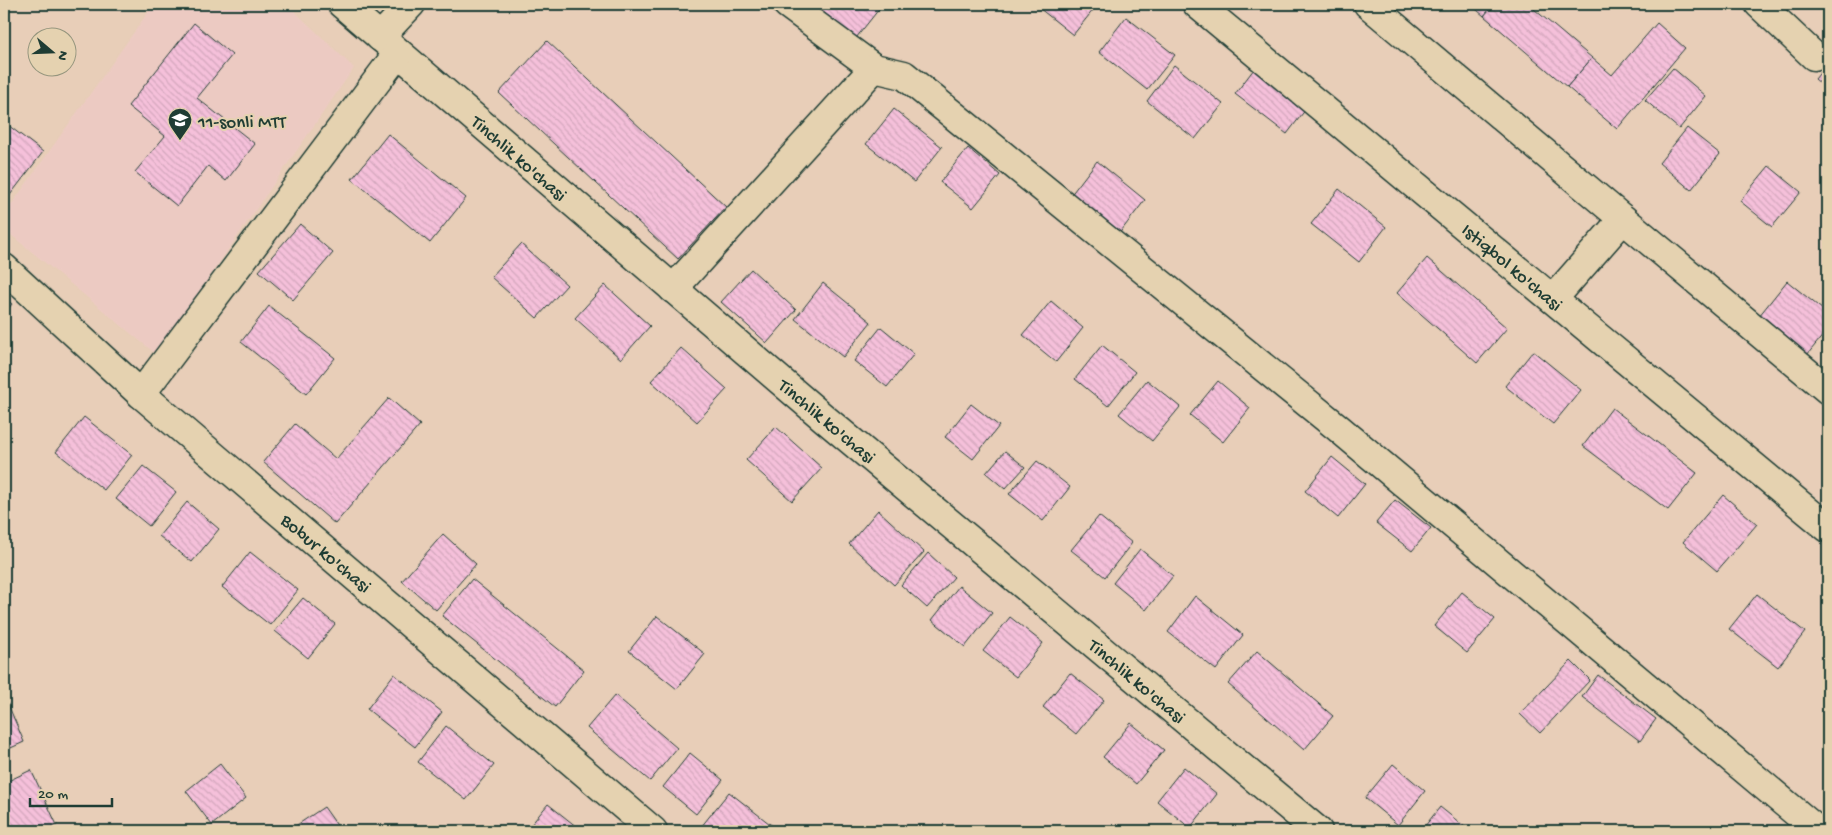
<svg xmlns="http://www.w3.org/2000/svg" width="1832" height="835" font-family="'Gochi Hand',sans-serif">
  <defs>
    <pattern id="building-back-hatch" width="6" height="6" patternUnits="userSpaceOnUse" patternTransform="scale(1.25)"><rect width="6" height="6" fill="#f5c0da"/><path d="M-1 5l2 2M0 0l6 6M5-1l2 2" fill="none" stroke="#d2a6bc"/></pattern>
  </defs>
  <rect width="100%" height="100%" fill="#e8ceb8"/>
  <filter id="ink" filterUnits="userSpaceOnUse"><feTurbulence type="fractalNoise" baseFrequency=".02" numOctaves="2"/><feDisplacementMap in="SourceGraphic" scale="10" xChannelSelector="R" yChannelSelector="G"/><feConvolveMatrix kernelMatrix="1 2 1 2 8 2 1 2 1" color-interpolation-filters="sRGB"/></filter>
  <g filter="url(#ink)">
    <polygon fill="#eccac2" points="154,4 287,4 354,68 156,354 4,229 4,215"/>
    <g fill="url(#building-back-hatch)" stroke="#1f3d34">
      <polygon points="813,4 883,4 856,38"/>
      <polygon points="1034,4 1098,4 1073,35"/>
      <polygon points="1470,4 1494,4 1484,16"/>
      <polygon points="1494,4 1528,4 1592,58 1567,87 1484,16"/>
      <polygon points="1126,17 1175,55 1147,90 1099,52"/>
      <polygon points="194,23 232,55 197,98 255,144 226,181 208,166 177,206 135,172 165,136 128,106"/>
      <polygon points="1657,23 1685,48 1617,129 1567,87 1592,58 1612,75"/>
      <polygon points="547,41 726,207 678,259 499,93"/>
      <polygon points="1828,63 1828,90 1815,79"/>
      <polygon points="1174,65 1223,104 1195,139 1147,101"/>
      <polygon points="1673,68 1706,96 1679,129 1645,100"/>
      <polygon points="1254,69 1306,109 1287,134 1235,94"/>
      <polygon points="894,109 942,147 914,182 866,144"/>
      <polygon points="4,122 43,152 4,203"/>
      <polygon points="1687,128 1720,154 1691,190 1659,163"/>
      <polygon points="388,134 466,198 430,243 352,179"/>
      <polygon points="968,148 1000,175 973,208 940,182"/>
      <polygon points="1097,161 1145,200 1118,235 1070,196"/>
      <polygon points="1769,166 1801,192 1772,227 1740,201"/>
      <polygon points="1339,189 1386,227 1359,262 1311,224"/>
      <polygon points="300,224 333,253 293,300 259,271"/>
      <polygon points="521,244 567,285 537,318 491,277"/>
      <polygon points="1427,258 1507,328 1477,363 1397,293"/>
      <polygon points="751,269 796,310 767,343 721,302"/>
      <polygon points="1787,281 1828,314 1828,329 1807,355 1759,316"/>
      <polygon points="823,283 871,322 843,357 795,319"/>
      <polygon points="605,285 650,326 621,359 575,318"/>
      <polygon points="4,297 12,304 4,314"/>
      <polygon points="1051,301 1083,328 1056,362 1023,335"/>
      <polygon points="269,306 335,358 306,394 241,342"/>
      <polygon points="881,327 914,354 887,387 854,361"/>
      <polygon points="1102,345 1135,372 1108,406 1075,379"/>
      <polygon points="681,348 727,389 697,422 651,381"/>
      <polygon points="1533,351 1581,390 1553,424 1505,386"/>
      <polygon points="1147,380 1180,407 1152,441 1119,414"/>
      <polygon points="1218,381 1250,408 1223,442 1190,415"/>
      <polygon points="389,398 420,425 335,524 263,462 295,424 336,459"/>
      <polygon points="971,404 999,426 973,459 945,437"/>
      <polygon points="1612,408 1697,473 1668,510 1583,446"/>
      <polygon points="84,417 132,455 104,490 56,452"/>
      <polygon points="776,427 822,468 792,501 746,460"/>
      <polygon points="1005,451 1025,467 1005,489 986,473"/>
      <polygon points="1332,457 1365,484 1338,518 1305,491"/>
      <polygon points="1037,461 1070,487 1043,521 1009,494"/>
      <polygon points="143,466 176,492 149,526 116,499"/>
      <polygon points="1723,495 1757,524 1717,571 1683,542"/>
      <polygon points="1395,500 1431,528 1412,551 1376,523"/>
      <polygon points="187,502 219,529 192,562 159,536"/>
      <polygon points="878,510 924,552 894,585 849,544"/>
      <polygon points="1099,516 1132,543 1105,577 1071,550"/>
      <polygon points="443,534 476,564 436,610 402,581"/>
      <polygon points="1140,549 1173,576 1146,610 1113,583"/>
      <polygon points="250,552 298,590 270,625 222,587"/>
      <polygon points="928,553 954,577 927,608 901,585"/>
      <polygon points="472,579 584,670 555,707 442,616"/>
      <polygon points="959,586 992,613 965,647 932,620"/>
      <polygon points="1462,592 1495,619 1467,653 1434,626"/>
      <polygon points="1757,594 1805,632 1778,667 1729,629"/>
      <polygon points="1195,596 1243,635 1216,670 1168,632"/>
      <polygon points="303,598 335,624 308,658 275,631"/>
      <polygon points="657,616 705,654 677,689 629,651"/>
      <polygon points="1010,617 1043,643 1016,677 983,651"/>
      <polygon points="1257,651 1333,716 1304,750 1228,684"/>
      <polygon points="1571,661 1590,680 1540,733 1520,714"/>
      <polygon points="1070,673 1104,700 1076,734 1043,707"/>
      <polygon points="394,674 442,712 415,747 367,709"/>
      <polygon points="1598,675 1656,719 1640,741 1582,697"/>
      <polygon points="4,695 24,742 4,751"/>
      <polygon points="615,695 677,748 650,781 587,728"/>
      <polygon points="1131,723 1164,750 1136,784 1103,757"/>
      <polygon points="446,726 494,765 466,800 418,762"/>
      <polygon points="690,753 723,780 696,814 663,787"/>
      <polygon points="220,764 246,798 212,825 186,791"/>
      <polygon points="1393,764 1425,791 1398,825 1365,798"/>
      <polygon points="1184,767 1217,794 1190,828 1157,801"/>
      <polygon points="31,770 57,825 45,831 10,831 4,817 4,783"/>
      <polygon points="729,792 779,831 706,831 701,827"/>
      <polygon points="548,804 582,831 526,831"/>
      <polygon points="324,807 341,831 288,831"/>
      <polygon points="1440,807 1470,831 1421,831"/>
    </g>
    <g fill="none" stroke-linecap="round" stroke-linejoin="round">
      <defs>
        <g id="street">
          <polyline points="342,4 825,419 1318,831"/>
          <polyline points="787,4 874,68 904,75 1337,427 1818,831"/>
          <polyline points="1197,4 1828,528"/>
          <polyline points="1368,4 1623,219 1828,390"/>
          <polyline points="1759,4 1814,56"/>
          <polyline points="380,37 411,4"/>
          <polyline points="4,268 141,394 653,831"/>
          <polyline points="673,289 874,68"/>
          <polyline points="1553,299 1623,219"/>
          <polyline points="141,394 398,53"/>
        </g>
      </defs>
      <use href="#street" stroke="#1f3d34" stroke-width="31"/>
      <use href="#street" stroke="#e5d2b0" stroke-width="28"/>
    </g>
  </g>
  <defs>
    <symbol id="school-pin" viewBox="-11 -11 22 30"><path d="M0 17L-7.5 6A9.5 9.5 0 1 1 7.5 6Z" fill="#1f3d34" stroke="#e5d2b0"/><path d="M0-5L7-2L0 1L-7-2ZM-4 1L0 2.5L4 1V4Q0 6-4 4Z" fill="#fff"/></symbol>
  </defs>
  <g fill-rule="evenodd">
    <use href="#school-pin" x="166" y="106" width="28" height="38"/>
  </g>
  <g text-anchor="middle" stroke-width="4" stroke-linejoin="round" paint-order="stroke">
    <g font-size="19" fill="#1f3d34" stroke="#e5d2b0" text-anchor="start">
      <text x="198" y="127">11-sonli MTT</text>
    </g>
    <g font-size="19" fill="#1f3d34" stroke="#e5d2b0">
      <text transform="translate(520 157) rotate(41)" y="7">Tinchlik ko'chasi</text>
      <text transform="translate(1513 266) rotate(40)" y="7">Istiqbol ko'chasi</text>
      <text transform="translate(828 420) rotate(40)" y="7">Tinchlik ko'chasi</text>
      <text transform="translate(327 552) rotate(40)" y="7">Bobur ko'chasi</text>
      <text transform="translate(1138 680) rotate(40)" y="7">Tinchlik ko'chasi</text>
    </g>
  </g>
  <rect width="1832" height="835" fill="none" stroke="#e5d2b0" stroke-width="20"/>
  <rect x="10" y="10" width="1812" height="815" fill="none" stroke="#1f3d34" stroke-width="2" filter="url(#ink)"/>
  <g transform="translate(52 52) rotate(109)"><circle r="24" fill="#e5d2b0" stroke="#96967e"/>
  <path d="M0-4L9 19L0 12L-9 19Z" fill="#1f3d34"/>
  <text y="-8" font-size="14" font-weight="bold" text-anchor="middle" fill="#1f3d34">N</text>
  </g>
  <path d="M30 798v8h82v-8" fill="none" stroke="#1f3d34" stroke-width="2.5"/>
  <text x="38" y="798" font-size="15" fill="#1f3d34" stroke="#e5d2b0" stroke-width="4" paint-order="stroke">20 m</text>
</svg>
